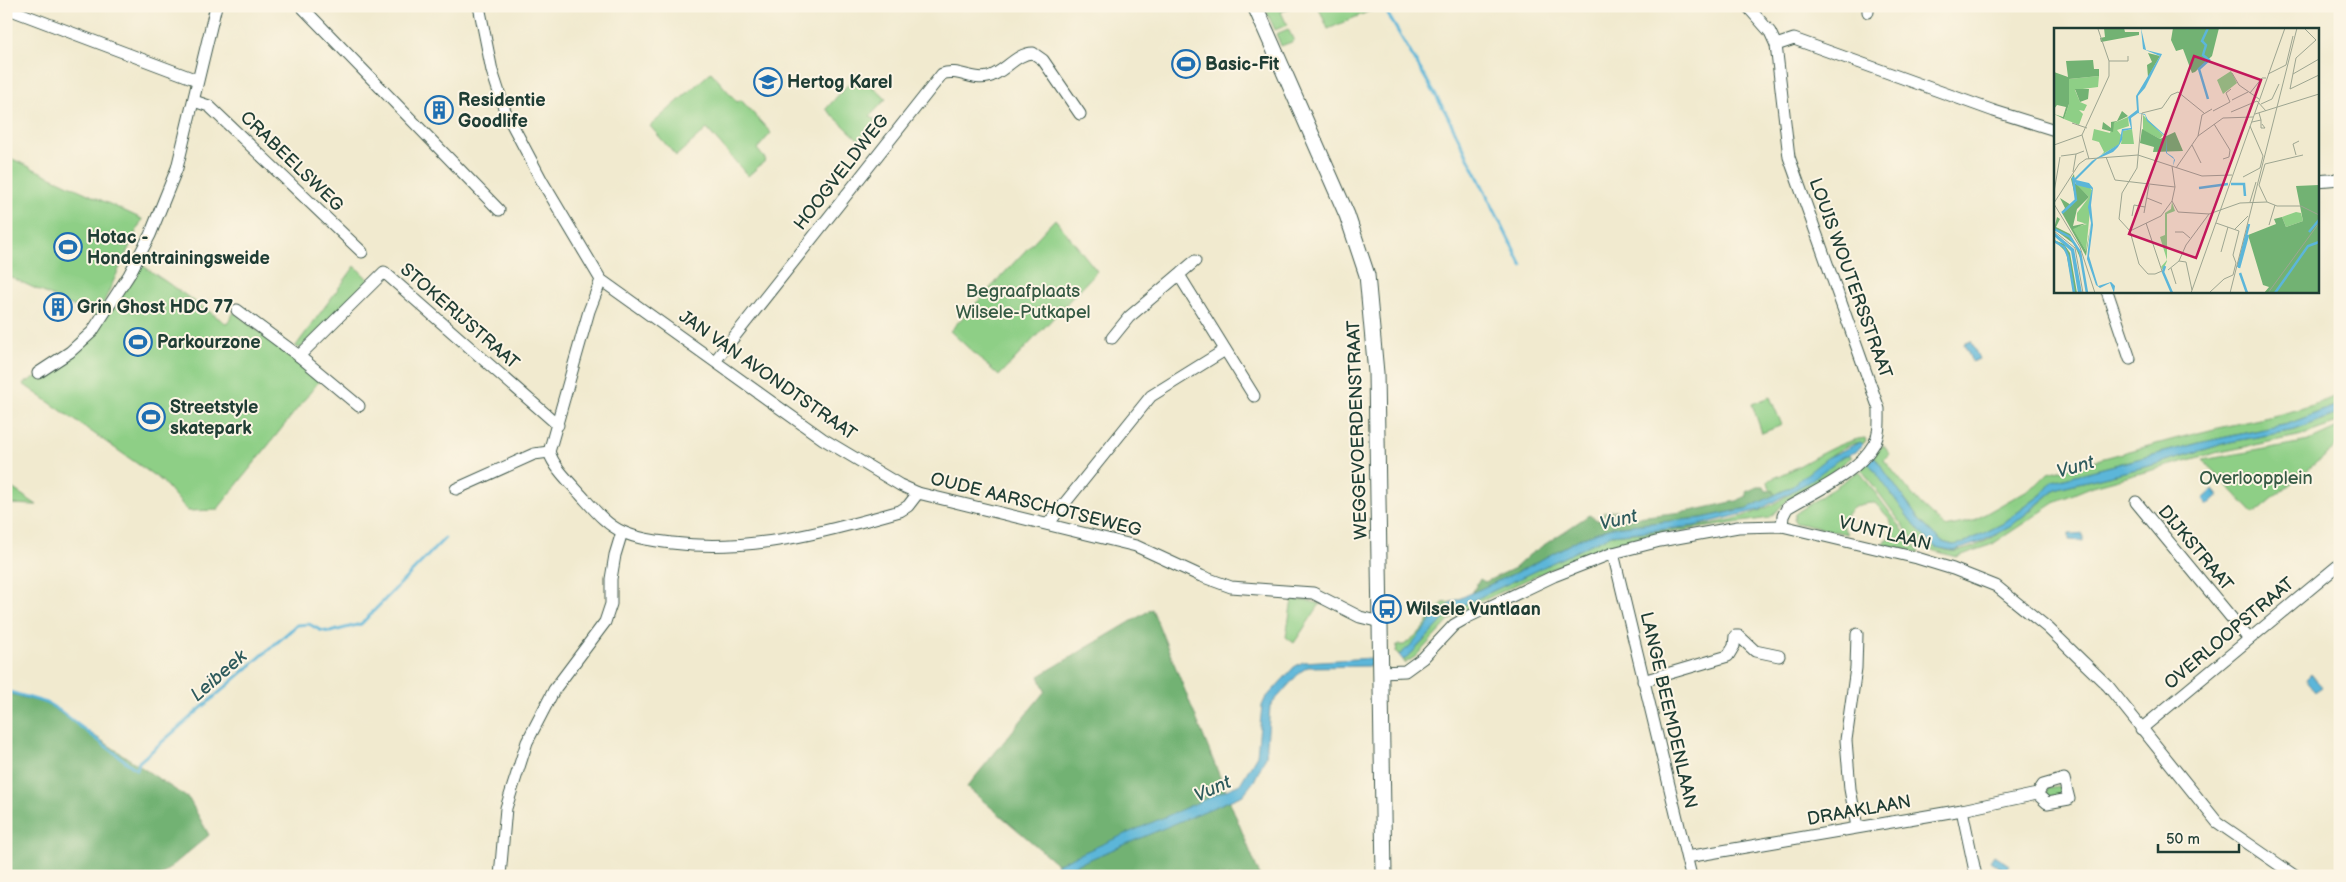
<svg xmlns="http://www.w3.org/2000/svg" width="2346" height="882" font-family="'Balsamiq Sans',sans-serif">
  <rect width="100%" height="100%" fill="#fcf5e5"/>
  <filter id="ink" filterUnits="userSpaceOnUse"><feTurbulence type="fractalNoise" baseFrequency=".02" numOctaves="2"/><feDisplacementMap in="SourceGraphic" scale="10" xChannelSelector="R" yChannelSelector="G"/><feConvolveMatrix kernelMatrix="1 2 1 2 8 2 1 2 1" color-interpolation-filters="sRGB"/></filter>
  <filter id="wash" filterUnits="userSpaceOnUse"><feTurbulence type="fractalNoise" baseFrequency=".0096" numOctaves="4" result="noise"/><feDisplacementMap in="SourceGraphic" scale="20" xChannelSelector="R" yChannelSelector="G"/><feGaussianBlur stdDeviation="1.12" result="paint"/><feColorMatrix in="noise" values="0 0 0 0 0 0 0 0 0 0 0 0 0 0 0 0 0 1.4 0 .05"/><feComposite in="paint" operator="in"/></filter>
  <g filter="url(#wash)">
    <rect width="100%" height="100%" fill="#f1eacf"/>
    <g fill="#8ecf86" stroke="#56865d">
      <polygon points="1264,6 1278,6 1280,10 1294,6 1281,12 1287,25 1275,30"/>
      <polygon points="1318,6 1378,6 1379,7 1328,29"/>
      <polygon points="1288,29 1294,41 1281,46 1276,34"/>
      <polygon points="711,72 737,102 741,100 771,133 757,149 766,160 748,176 707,129 676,156 650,126"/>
      <polygon points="858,73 886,99 870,116 878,122 859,140 826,109"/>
      <polygon points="6,156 142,219 97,317 6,275"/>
      <polygon points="1055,219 1097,271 999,376 950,331"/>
      <polygon points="139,263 227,324 234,312 320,380 217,510 188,511 162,481 23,384 55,366 133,281"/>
      <polygon points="355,266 370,281 301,348 295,347"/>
      <path d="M2340,394v10l-52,20 -85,18 -150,39 -11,13 -40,30 -38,19 -10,2 -12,-3 -22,-21 -46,-65 9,-11 7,9 -6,6 36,44 25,23 28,-6 63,-36 12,-12c58,-15 116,-32 174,-46 40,-9 80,-15 118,-33z"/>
      <polygon points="1770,397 1782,425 1762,433 1752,404"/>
      <path d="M2340,413v9l-37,13 -88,18 -122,33 -34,14 -68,45 -35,12 -38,-11 -57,-77 7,-7 3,3c16,16 26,38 40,56 9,11 23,27 38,30 30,5 85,-43 107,-62l6,-2 91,-22 77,-23 65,-12z"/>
      <polygon points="2340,427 2340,443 2254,514 2203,460 2309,441"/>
      <path d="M1865,438l1,3 -3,3c-16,-8 -57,33 -71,42 -5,4 -12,6 -17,9l-2,-5 -3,-1 -2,-7 1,-2c31,-11 65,-39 96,-42z"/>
      <path d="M1847,454l5,3 -27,20 -37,23 -19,18 -136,20 -44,14 -76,34 -47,23 -16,11 -35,37 -10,6 -2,-3 10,-8 40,-42 151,-72 7,-3c47,-4 113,-7 157,-28 28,-14 51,-40 79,-53z"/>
      <path d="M1859,471l60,81 -1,1 -36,-9 11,-10 -4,-16 -14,-15c-17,0 -27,4 -33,22l5,9 -51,-11 -2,-3 1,-6z"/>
      <polygon points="6,484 37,505 6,504"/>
      <polygon points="1292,600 1305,600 1320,604 1294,643 1286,637"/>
      <path d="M1452,602c-21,14 -32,40 -53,53l-3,-3 1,-7h7l16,-13 23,-29z"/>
      <polygon points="2059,786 2061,795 2060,797 2047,797 2047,788"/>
    </g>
    <g fill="#72b273" stroke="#487854">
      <polygon points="1757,487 1764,487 1766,491 1773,490 1775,495 1748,508 1702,518 1612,527 1581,538 1524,569 1472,593 1480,579 1485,582 1515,568 1529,555 1589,515 1599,521 1604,512 1617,510 1619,519 1691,511 1736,501 1747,496 1746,492"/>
      <polygon points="1152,609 1260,876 1057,876 1061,867 967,787 1045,691 1039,676"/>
      <polygon points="6,693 47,704 189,799 209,835 160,876 6,876"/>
    </g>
    <g fill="#5cb6d9" stroke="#3e7a86">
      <polygon points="1971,341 1979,359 1972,362 1964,344"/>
      <polygon points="2340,404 2340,413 2295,430 2230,442 2153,465 2062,487 2056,489 2010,527 1981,542 1954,551 1936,547 1929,542 1911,521 1868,462 1874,456 1920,521 1942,542 1953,545 1964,543 2002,524 2042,494 2053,481 2203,442 2288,424"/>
      <polygon points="1860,442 1863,444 1856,452 1842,457 1807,483 1759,510 1695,526 1611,535 1604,538 1453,610 1407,658 1403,660 1399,655 1410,646 1436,615 1452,602 1524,569 1581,538 1612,527 1702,518 1748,508 1789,488 1827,458"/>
      <polygon points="2213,490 2218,496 2208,505 2203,499"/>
      <polygon points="2069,534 2083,534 2083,541 2069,540"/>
      <polygon points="1372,658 1372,666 1308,667 1300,672 1270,706 1266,756 1254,781 1243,795 1064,870 1061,876 1050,876 1057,864 1240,784 1257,755 1262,706 1265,699 1294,667 1303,662"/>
      <polygon points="2311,674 2322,687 2316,691 2306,679"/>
      <polygon points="1994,855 2009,865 2005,871 1990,861"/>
    </g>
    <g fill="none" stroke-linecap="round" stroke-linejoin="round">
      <g stroke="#5cb6d9" stroke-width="3">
        <polyline points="1383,6 1446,113 1522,266"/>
        <polyline points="6,691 47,703 60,711 137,770 139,762 297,625 309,624 320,630 330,632 361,624 445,538"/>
      </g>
    </g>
  </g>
  <g filter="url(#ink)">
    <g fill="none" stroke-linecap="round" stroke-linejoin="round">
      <defs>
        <g id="minor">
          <polyline points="301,6 499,210"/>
          <polyline points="479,6 492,71 505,111 542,181 601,280 823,439 900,485 918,493"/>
          <path d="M1747,6l23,26 6,13 13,112 90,252c0,12 1,25 -5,35 -17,30 -59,47 -87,64l-4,8 -1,10"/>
          <polyline points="6,8 197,80"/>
          <polyline points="1868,12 1868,6"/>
          <polyline points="1776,45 1794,39 1994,111 2055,130"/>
          <polyline points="194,101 209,106 362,252"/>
          <polyline points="2317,181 2340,179"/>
          <polyline points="1179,275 1254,396"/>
          <polyline points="2107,291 2130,359"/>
          <polyline points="237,310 299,356 384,272 558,425"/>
          <polyline points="1112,338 1129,317 1195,261"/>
          <polyline points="299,356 359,406"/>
          <path d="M715,361l227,-287c15,-6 31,7 46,3 16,-4 28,-24 45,-24l10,7 37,54"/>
          <polyline points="38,373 70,352 92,332 129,275 150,235 177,168 216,6"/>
          <path d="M549,452c6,17 20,29 32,43 12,13 25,30 42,37 15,7 33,9 49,11 78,10 154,-11 228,-32l8,-5 10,-13 218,53 65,30 30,11 82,6 47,24 20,5"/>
          <polyline points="549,452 589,311 601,280"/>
          <polyline points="456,489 534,454 549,452"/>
          <polyline points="2136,502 2249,639"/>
          <polyline points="1048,524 1151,396 1225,350"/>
          <polyline points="1613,553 1691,876"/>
          <polyline points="1857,634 1856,668 1846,740 1850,789 1857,827"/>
          <polyline points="1380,672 1405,671 1423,658 1454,625 1468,617 1554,576 1613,553 1660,541 1738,527 1782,526 1917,558 1953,569 1996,586 2048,628 2108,686 2217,822 2295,876"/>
          <polyline points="1643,681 1728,656 1734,646 1735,636 1739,636 1755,651 1779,656"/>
          <polyline points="2141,729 2340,564"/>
          <polyline points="1962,810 1976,876"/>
          <polyline points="1687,857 1962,810 2037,794 2043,785 2064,779 2069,799 2047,803 2037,794"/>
          <polyline points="500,876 506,808 527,742 554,690 605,622 611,604 611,579 615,555 622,532"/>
          <polyline points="2338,876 2340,875"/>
        </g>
        <polyline id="tertiary" points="1255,6 1347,215 1367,275 1376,373 1384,876"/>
      </defs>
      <use href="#minor" stroke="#3e574b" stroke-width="13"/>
      <use href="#tertiary" stroke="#3e574b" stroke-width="17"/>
      <use href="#minor" stroke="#fff" stroke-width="11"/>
      <use href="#tertiary" stroke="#fff" stroke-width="15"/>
    </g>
  </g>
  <defs>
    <symbol id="stadium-ring" viewBox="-11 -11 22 22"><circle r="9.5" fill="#fcf5e5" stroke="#1f6fb2" stroke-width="1.5"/><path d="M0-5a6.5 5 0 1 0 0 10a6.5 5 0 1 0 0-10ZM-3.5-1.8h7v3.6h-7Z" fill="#1f6fb2"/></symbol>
    <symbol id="school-ring" viewBox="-11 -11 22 22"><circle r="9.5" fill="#fcf5e5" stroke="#1f6fb2" stroke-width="1.5"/><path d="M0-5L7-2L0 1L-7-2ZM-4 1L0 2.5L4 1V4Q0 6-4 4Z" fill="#1f6fb2"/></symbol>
    <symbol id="building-ring" viewBox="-11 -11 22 22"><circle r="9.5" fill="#fcf5e5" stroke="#1f6fb2" stroke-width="1.5"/><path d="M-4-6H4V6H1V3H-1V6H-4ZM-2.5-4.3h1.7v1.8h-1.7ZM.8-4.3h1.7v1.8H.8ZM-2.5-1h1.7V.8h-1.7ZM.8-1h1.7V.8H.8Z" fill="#1f6fb2"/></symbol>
    <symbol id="bus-ring" viewBox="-11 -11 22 22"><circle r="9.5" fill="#fcf5e5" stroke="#1f6fb2" stroke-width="1.5"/><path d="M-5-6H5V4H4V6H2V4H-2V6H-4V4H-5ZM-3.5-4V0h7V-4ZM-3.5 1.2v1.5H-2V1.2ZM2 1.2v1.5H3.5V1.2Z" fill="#1f6fb2"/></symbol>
  </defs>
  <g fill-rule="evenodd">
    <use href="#stadium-ring" x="1170" y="48" width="32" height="32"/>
    <use href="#school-ring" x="752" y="66" width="32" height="32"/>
    <use href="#building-ring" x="423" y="94" width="32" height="32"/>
    <use href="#stadium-ring" x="52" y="231" width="32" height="32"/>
    <use href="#building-ring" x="42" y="291" width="32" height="32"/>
    <use href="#stadium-ring" x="122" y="326" width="32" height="32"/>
    <use href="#stadium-ring" x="135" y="401" width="32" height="32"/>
    <use href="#bus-ring" x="1371" y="593" width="32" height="32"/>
  </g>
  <g text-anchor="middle" stroke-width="4" stroke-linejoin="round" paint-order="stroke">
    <g font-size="18" font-weight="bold" fill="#1f3d34" stroke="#fcf5e5" text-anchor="start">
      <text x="1205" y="70">Basic-Fit</text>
      <text x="787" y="88">Hertog Karel</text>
      <text x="458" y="106">Residentie<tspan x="458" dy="21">Goodlife</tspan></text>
      <text x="87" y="243">Hotac -<tspan x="87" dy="21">Hondentrainingsweide</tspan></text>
      <text x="77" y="313">Grin Ghost HDC 77</text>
      <text x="157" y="348">Parkourzone</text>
      <text x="170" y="413">Streetstyle<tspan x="170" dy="21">skatepark</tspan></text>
      <text x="1406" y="615">Wilsele Vuntlaan</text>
    </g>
    <g font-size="18" fill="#1f3d34" stroke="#fcf5e5">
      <text transform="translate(292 161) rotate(44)" y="6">CRABEELSWEG</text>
      <text transform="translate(841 172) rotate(-52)" y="6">HOOGVELDWEG</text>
      <text transform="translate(1851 278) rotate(70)" y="6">LOUIS WOUTERSSTRAAT</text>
      <text transform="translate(460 316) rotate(41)" y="6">STOKERIJSTRAAT</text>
      <text transform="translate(768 375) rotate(35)" y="6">JAN VAN AVONDTSTRAAT</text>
      <text transform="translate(1357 430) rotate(-92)" y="6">WEGGEVOERDENSTRAAT</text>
      <text transform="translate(1036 504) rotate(14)" y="6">OUDE AARSCHOTSEWEG</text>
      <text transform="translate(1885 533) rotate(14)" y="6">VUNTLAAN</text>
      <text transform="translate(2196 548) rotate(50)" y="6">DIJKSTRAAT</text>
      <text transform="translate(2229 633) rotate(-40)" y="6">OVERLOOPSTRAAT</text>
      <text transform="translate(1669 710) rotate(77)" y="6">LANGE BEEMDENLAAN</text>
      <text transform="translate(1859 810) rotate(-10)" y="6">DRAAKLAAN</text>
    </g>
    <g font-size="18" fill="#355a44" stroke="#fcf5e5">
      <text x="1023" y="297">Begraafplaats<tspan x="1023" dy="21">Wilsele-Putkapel</tspan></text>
      <text x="2256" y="484">Overloopplein</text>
    </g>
    <g font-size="19" font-style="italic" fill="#2e5b5d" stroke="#fcf5e5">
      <text transform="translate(2075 466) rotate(-16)" y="7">Vunt</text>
      <text transform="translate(1618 519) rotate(-13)" y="7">Vunt</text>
      <text transform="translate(218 675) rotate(-41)" y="7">Leibeek</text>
      <text transform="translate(1212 788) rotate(-24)" y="7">Vunt</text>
    </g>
  </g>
  <g transform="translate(2054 28)">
    <rect width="265" height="265" fill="#f1eacf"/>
    <path d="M177,43l6,12 -14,11 -6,-14zM45,48l-1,11 -23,3 5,12 7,3 -3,6 -5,-1 4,4 -4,11 -15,-6 5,-15v-25zM89,87l20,20 -3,4 -17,-9zM74,89l1,9 -12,4 4,5 -1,9 -19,11 3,-3 -5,-10 -7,-2 2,-11 16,4 4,-10zM78,101l2,15h-13l2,-13zM22,157h11l5,5 -6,61 -14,-23 15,-4 -10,-3v-8l12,-16zM118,174l3,9 -8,3v47l-4,9 -2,-3 6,-7 -7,-23 5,-2v-22l6,-4zM242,184l5,1 2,8 -17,6 -4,-10z" fill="#8ecf86"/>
    <path d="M50,0h20l1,4h14v3l-38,7 -1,-4 5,-1zM119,0h46l-7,28 -17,16 -3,1 -9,-24 -7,2 -5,-11zM94,25l12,3 -12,21 -1,-12 5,-3zM39,32l1,9h5v7l-30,3v25l-5,15 -10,-5 9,3 3,-10 -9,-2 -3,4v-37l14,5 -2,-16zM21,61h14l-1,10 -8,3zM68,83l6,5 -14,7 -1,9 -11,-3 1,-7 8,6v-6l6,-1zM88,101l18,10 15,-7 8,19 -30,1 1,-5 -14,-4zM20,146l1,9 14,14 -12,12 -4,17 14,-3 -14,6 13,22 5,-28 -5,33 -24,-43 3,-5 -5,-10 11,7 5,-5 -5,-21zM265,157v108h-55l5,-6 -6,-2 -15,-50 28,-11 -2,-5 8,-2 4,10 17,-6 -7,-35zM3,189l3,2 -4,8 14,7 10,19 1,7 -7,-16 -20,-15zM0,212l10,4 6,9 7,40h-3l-8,-41z" fill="#72b273"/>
    <path d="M87,0l5,22 16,4 -17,34 -7,8 1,17 6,1 3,6 18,16 1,17 6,4 2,3 -2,6 1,-7 -8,-6v-16l-19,-16 -2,-6 -7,-2 -7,5 1,11 -9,2 -1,9 -4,7 -5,5 -16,7 -21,21 13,3 4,5 -2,17 2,20 -4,31 9,30 13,-4 4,4 -1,7 -4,-10 -10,5 -4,-3 -9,-26 4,-36 -3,-16 4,-18 -16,-4 -2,-6 18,-18 27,-17 3,-15 9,-1 -3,-11 9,-7 -1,-14 24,-40 -17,-7zM0,204l20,17 8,44h-4l-7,-42 -17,-15z" fill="#5cb6d9"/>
    <path fill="none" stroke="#5cb6d9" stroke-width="2.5" d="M154,71l-9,-30 10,-9 -6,-5 3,-10 -4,-4 6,-13M177,156h13l1,12M145,160l29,-4M8,185l14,-13 -3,-23M0,201l16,8 10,15 7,41M255,204l10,-12M0,213l10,6 4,9 6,37M111,238l-2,6 9,21M184,239l11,-43M185,240l9,-33M186,245l7,20M221,265l33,-47 11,-4"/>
    <path fill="none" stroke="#9da591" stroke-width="1" d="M250,0l12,12M55,33h19v-5M178,45l7,12 20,14M214,46l18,-9 7,-29M239,46l26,-15M236,61l6,-31 20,-18M236,61l29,-14M196,65l12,-15h4M178,72l16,-8M207,76l11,-5 7,-15M159,83l17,-9 -4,-9 5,-4M177,84l26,-11 9,10M201,86l64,-20M207,92v8h4l-3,-4M198,94l9,-2 -2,-7M18,95l15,5M160,96l16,26 -1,7 -6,2M28,107l27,-59v-15l-11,-32M28,107l7,24M144,108l25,-18 30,-1M0,117l28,-10M138,117l9,18M242,127l-3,-11 6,-3M7,128l15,-2M52,129l9,23 60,7M122,140l22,-32 4,-21 10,-6M19,144l3,-18 8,-3M189,149l17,-9 3,-12 -13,-30M0,164l6,-35M93,170l15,6M118,173l6,11 31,2 31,-11 27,-1 10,4h24l18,9M196,174l6,-20M213,174l-8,-17 6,-21 38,-9M0,175l25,-39 7,-5 52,-4 64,21 30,-1M0,176l26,43 15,46M90,185l5,-28M78,188l2,-11 11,2M92,195l16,48 -7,3h-7l-9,-10 -9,-33 -11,-12 3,-26 15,-25 5,-55 20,-5 9,-13 7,-3 26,21M215,197l6,-20M181,201l13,-13M0,203l21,17 8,45M76,203l31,-15 11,-15 3,-14 -3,-21M121,204h8l7,6M167,224l7,-25M125,233l7,1 6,28M117,240l5,16M114,242l11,-9 7,-16 23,-31M137,265l94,-265M155,265l15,-14 9,-4 3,-12 -3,-8 6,-24 -23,-8M176,265l67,-265M214,265l51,-70"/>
    <path fill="#c2185b" fill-opacity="0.15" stroke="#c2185b" stroke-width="2.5" d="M140,28l67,24 -65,178 -67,-24z"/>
    <rect width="265" height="265" fill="none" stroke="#1f3d34" stroke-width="2.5"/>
  </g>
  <rect width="2346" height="882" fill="none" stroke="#fcf5e5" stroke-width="25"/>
  <path d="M2158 844v8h81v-8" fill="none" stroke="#1f3d34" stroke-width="2.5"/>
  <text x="2166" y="844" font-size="15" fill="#1f3d34" stroke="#fcf5e5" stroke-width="4" paint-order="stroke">50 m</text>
</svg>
